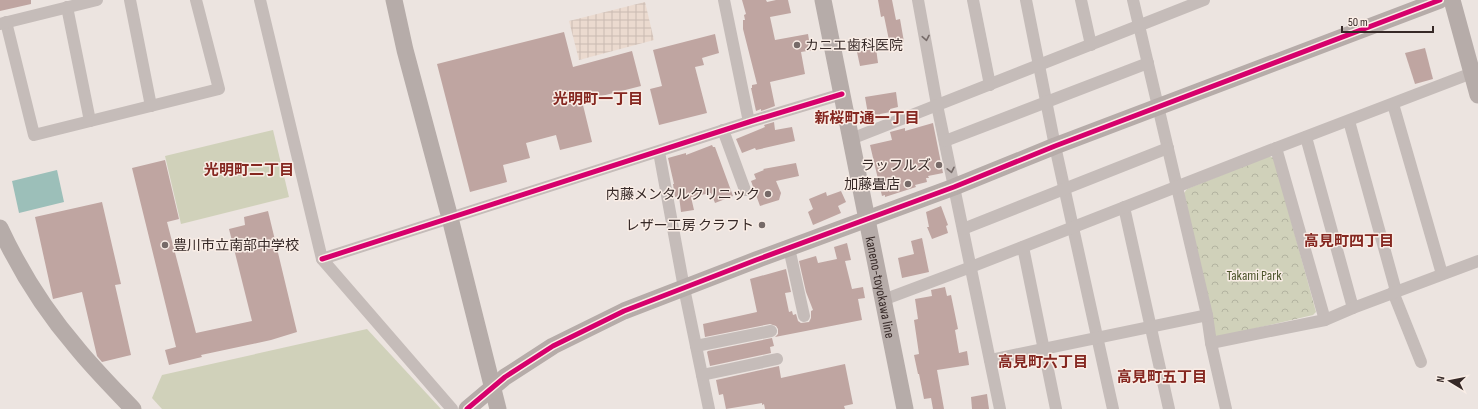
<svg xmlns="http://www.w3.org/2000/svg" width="1478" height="409" font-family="'Sofia Sans Condensed','Noto Sans JP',sans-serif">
  <defs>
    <pattern id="park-crowns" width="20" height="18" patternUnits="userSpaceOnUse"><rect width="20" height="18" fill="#d0d1ba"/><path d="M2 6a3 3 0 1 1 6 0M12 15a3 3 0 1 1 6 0" fill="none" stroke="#b3b3a0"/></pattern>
    <pattern id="plaza-grid" width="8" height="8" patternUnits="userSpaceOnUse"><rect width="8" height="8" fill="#ebdacf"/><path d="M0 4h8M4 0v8" fill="none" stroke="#cabbb2"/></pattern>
  </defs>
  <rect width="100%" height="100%" fill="#ece4e0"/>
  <polygon fill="url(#park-crowns)" points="1269,156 1274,158 1316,312 1313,315 1218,337 1215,335 1184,193 1187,189"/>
  <g fill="#d0d1ba">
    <polygon points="273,130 289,197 181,224 165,156"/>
    <polygon points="367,329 441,409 162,409 152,398 162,375"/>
  </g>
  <polygon fill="url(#plaza-grid)" points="645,2 654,40 579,60 569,21"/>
  <polygon fill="#9cbfb9" points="57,170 64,202 19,213 12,181"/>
  <g fill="#bfa5a1">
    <polygon points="0,0 31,0 31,4 0,11"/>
    <polygon points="742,0 766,0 767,2 776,0 788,0 791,13 770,17 775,40 808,34 809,40 811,40 813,50 801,52 805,74 770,82 775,106 761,111 761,109 756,111 751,88 752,88 752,85 757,84 743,29 743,20 745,20 744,15 746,14"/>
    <polygon points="878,0 892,0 896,20 900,19 904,42 890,45 884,16 881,17"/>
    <polygon points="564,32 573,67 632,51 641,86 582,101 592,142 560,150 556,135 526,143 530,158 503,165 507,182 470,192 437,64"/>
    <polygon points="715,34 719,53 702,58 704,65 695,67 707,113 659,125 650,89 662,86 653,50"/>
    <polygon points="876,48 878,63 860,66 857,52"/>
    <polygon points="1425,48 1433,79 1415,84 1405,53"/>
    <polygon points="896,92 898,107 890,109 891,112 880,114 881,118 869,120 865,97"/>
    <polygon points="774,122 775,130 792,127 795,141 756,150 755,148 742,153 736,139 765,127 764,125"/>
    <polygon points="933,123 943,173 928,176 929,178 926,178 927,182 915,185 916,187 885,197 885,195 882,196 870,145 892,140 890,132 905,128 905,131"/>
    <polygon points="712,145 713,147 715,147 733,196 715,203 711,193 691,197 694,210 681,212 679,196 675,197 673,184 674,184 668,158 686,153 686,155"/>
    <polygon points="165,160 179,219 167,222 196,333 252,321 229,229 245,225 244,217 268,211 297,332 271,340 201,355 202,357 169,365 165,350 176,347 132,168"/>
    <polygon points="796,163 799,176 776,181 781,193 779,200 760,206 751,181 756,179 754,174 764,170 763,169"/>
    <polygon points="841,191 846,202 838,206 841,213 813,225 808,212 813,209 809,199 826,192 827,196"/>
    <polygon points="102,202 121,284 115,285 131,355 102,362 97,356 82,292 53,299 35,217"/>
    <polygon points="941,206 948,225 946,226 948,233 932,239 927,227 929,227 926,212"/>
    <polygon points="922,238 929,272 902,278 898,258 914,254 911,241"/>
    <polygon points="847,243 851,260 845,261 852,289 863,287 865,298 858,299 862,320 775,337 778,334 778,329 776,326 770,324 705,337 703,324 757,312 750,279 786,269 791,292 785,293 789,312 792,311 793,315 796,314 798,321 801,323 809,322 811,318 811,311 813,310 806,292 799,261 816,256 818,263 837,259 834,247"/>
    <polygon points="945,287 947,296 951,295 958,329 955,330 959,353 967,351 969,365 937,370 944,409 933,409 931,398 924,399 919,374 918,374 914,355 919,354 914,320 918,319 915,299 932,296 931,290"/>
    <polygon points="772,338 774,346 770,347 771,353 710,366 707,352 708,351"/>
    <polygon points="845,364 853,404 844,406 845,409 765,409 764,404 762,405 762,403 726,409 723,394 719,395 716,380 779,366 781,378"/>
    <polygon points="987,394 989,409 972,409 971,397"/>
  </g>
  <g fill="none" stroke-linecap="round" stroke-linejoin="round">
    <g stroke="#c5bcb9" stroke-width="12">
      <polyline points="130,0 151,106"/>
      <polyline points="260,0 322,259 452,409"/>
      <polyline points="724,0 749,122"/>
      <polyline points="918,0 937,105 1000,409"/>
      <polyline points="973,0 990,85"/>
      <polyline points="1026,0 1055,146 1113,409"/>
      <polyline points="1081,0 1091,45"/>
      <polyline points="1133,0 1207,315 1211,343 1226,409"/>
      <polyline points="67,7 90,121"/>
      <polyline points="6,22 34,135 219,89 196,0"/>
      <polyline points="0,24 97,0"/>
      <polyline points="1393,104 1442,274"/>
      <polyline points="1349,121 1396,291"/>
      <polyline points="723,130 745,190"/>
      <polyline points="1306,137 1353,308"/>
      <polyline points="851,139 1204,0"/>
      <polyline points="945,141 1148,63"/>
      <polyline points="1276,148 1325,320"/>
      <polyline points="659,152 684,288 709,409"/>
      <polyline points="1124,207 1169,409"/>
      <polyline points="963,229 1168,148"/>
      <polyline points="1023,247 1056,409"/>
      <polyline points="789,248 804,316"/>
      <polyline points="322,259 749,122 842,94"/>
      <polyline points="1393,292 1421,362"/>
      <polyline points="883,300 971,267 1276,148 1472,73"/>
      <polyline points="1211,343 1325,320 1353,308 1478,261"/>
      <polyline points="696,346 771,331"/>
      <polyline points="990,360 1207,315"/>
      <polyline points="702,375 777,359"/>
    </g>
    <g stroke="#b6aca9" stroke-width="17">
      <polyline points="394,0 405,50 450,218 498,409"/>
      <path id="s1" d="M823,0l82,409"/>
      <polyline points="1452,0 1478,95"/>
      <path d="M0,228c20,43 46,84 77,120 17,21 37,41 56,61"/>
      <polyline points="467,409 505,377 553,346 624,311 756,260 954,187 1055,146 1440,0"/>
    </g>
    <defs>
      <g id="cycleway">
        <polyline points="322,259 749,122 842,94"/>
        <polyline points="467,409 505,377 553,346 624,311 756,260 954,187 1055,146 1440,0"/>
      </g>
    </defs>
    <use href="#cycleway" stroke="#f9ede6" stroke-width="8"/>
    <use href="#cycleway" stroke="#d6006c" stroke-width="5"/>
  </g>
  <defs><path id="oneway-chevron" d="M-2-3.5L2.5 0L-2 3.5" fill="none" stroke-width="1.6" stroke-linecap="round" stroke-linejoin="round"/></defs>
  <g stroke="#766b69">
    <use href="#oneway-chevron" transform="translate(926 38) rotate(79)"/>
    <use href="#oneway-chevron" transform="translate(951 170) rotate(78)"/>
  </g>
  <g fill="#766a68" stroke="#f9ede6" stroke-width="1.5">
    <circle cx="797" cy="45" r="4"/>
    <circle cx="939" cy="165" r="4"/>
    <circle cx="908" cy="184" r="4"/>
    <circle cx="768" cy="194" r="4"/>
    <circle cx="762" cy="225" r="4"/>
    <circle cx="165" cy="245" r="4"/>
  </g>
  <g text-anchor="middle" stroke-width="3" stroke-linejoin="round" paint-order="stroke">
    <g font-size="14" fill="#362927" stroke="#f9ede6" text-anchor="end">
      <text x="805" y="50" text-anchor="start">カニエ歯科医院</text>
      <text x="931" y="170">ラッフルズ</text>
      <text x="900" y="189">加藤畳店</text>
      <text x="760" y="199">内藤メンタルクリニック</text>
      <text x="754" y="230">レザー工房 クラフト</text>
      <text x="173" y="250" text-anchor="start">豊川市立南部中学校</text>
    </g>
    <g font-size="14" fill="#4c542b" stroke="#f9ede6">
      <text x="1254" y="280">Takami Park</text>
    </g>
    <g font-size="14" fill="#362927" stroke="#f9ede6">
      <text dy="5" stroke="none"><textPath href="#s1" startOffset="293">kaneno-toyokawa line</textPath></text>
    </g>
    <g font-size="15" font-weight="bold" fill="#852720" stroke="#f9ede6">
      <text x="598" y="104">光明町一丁目</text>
      <text x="867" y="123">新桜町通一丁目</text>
      <text x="249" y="175">光明町二丁目</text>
      <text x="1349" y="246">高見町四丁目</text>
      <text x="1043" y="367">高見町六丁目</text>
      <text x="1162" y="382">高見町五丁目</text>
    </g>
  </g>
  <g transform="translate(1450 381) rotate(280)" stroke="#f9ede6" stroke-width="3" paint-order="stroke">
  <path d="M0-3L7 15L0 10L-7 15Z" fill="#362927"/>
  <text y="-6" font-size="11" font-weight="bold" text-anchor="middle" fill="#362927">N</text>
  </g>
  <path d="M1342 26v6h91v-6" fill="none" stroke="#362927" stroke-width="2"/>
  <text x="1348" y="26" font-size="12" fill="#362927" stroke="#f9ede6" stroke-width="3" paint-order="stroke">50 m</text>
</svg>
